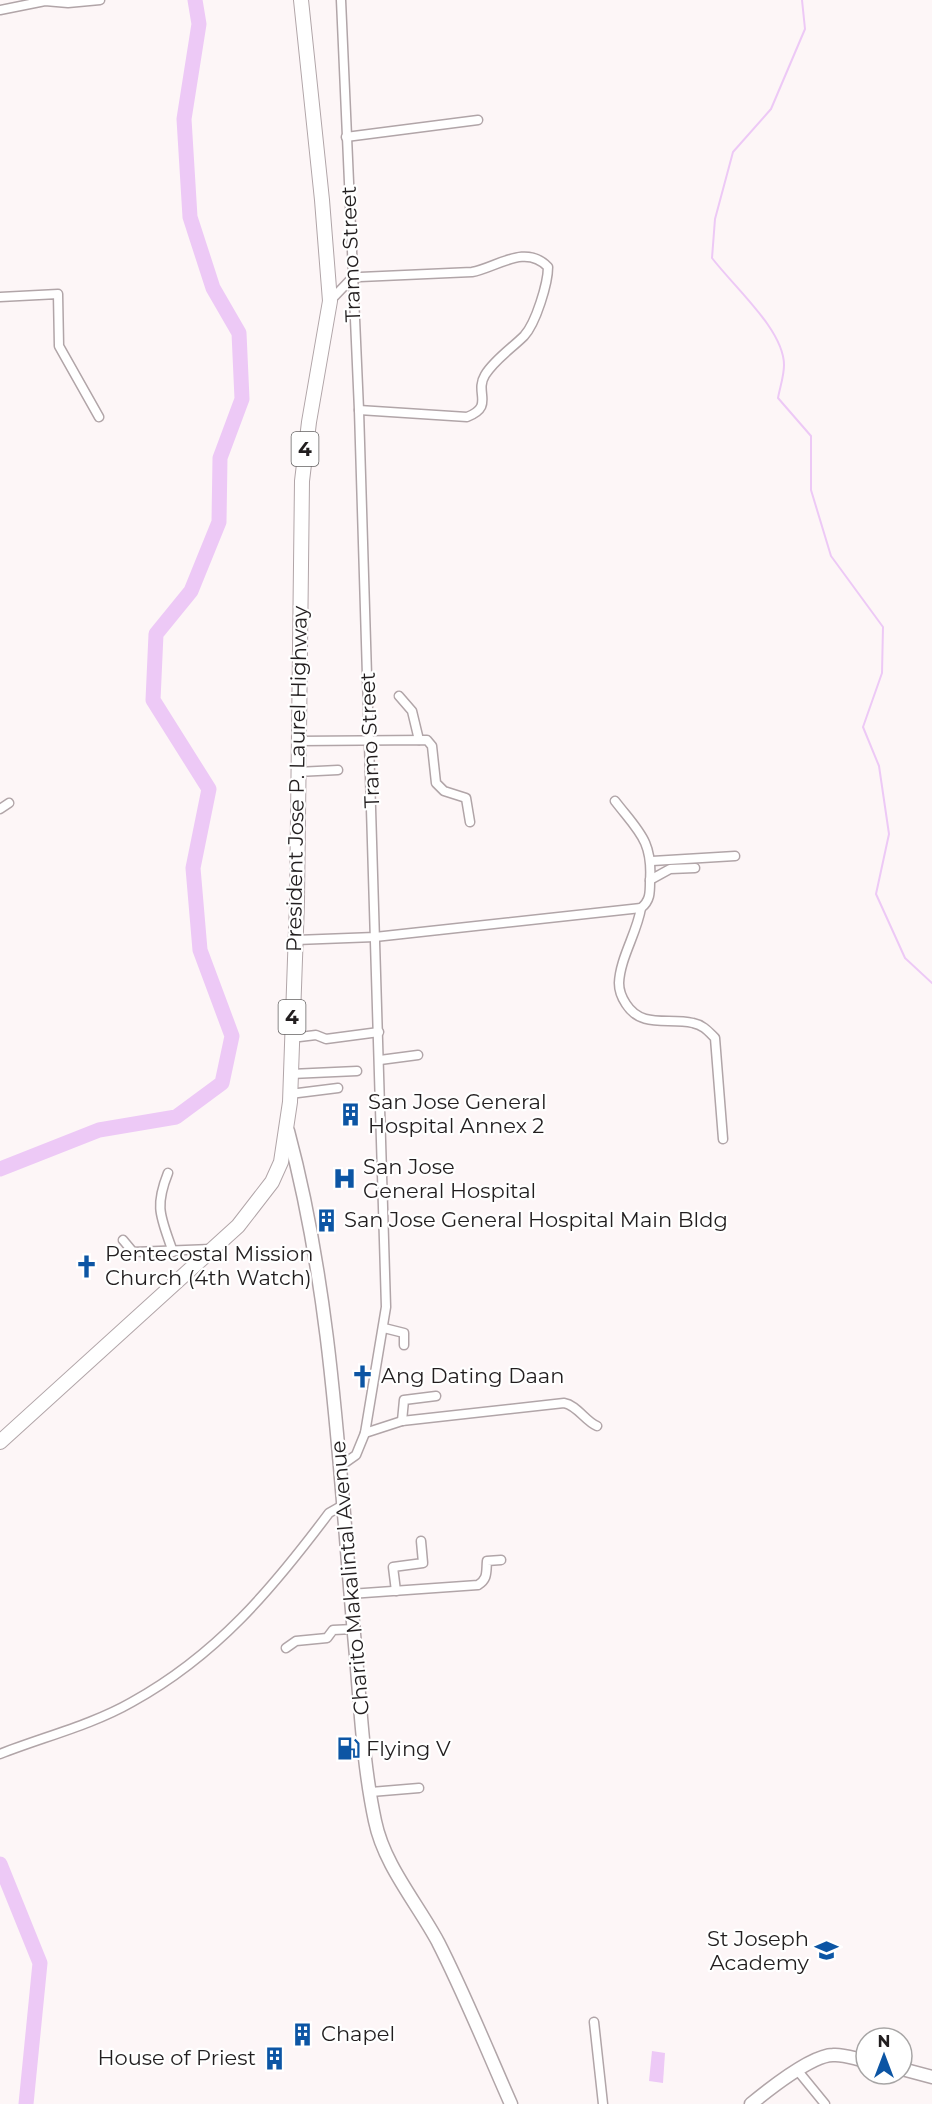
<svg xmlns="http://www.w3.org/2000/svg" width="932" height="2104" font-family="Montserrat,sans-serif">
  <rect width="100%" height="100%" fill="#fdf6f7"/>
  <polygon fill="#edc9f6" points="652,2051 665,2053 663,2083 649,2081"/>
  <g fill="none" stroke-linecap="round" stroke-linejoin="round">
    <path stroke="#edc9f6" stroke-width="2" d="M802,0l3,29 -34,80 -38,43 -18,67 -3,39c22,29 72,72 72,107 0,11 -4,22 -6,33l33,38v54l20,66 52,71 -1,46 -19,54 16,39 10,68 -13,60 29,64 27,25"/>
    <g stroke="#edc9f6" stroke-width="15">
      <polyline points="0,1169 99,1130 176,1117 222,1083 232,1036 200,950 193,868 209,789 153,700 156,634 191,591 219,522 220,458 242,399 239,333 213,288 190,217 184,119 199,24 195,0"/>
      <polyline points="0,1864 40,1963 26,2104"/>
    </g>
    <defs>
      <g id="minor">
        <polyline points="0,10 45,1 68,3 100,0"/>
        <polyline points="346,137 478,120"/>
        <polyline points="0,297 58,294 59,346 99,417"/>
        <path d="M330,301l21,-22 9,-2 112,-5c24,-4 53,-29 76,-5 0,16 -12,56 -24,69 -12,12 -30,24 -39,39 -11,18 10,31 -18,42l-108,-7"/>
        <polyline points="399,696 412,711 419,740"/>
        <polyline points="297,741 427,740 432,746 436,783 444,791 466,798 470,822"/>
        <polyline points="297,772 338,770"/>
        <polyline points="0,809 9,803"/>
        <polyline points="652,861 735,856"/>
        <polyline points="650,880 670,869 695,868"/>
        <path d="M641,908c-4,25 -21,50 -22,75 0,8 3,15 7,21 16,25 42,13 67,19 10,2 15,8 22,15l8,101"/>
        <path d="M296,940l79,-3 266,-29c9,-7 9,-15 9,-26 3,-41 -11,-50 -35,-81"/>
        <polyline points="291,1038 316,1035 326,1039 379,1032"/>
        <polyline points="380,1060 418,1055"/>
        <polyline points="291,1074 357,1071"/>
        <polyline points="290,1094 338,1088"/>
        <path d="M168,1173c-14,35 -7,44 5,79"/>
        <polyline points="123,1240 133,1252 212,1249"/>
        <polyline points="384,1328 404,1333 404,1345"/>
        <polyline points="402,1421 404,1400 436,1396"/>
        <path d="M365,1433l37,-12 162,-18c13,2 21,18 33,23"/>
        <polyline points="339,1467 356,1455 365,1433 386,1307 359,410 341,0"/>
        <polyline points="396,1591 393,1567 423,1563 421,1541"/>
        <path d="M350,1594l128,-9c10,-6 8,-13 9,-24l14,-1"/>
        <polyline points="286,1648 296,1641 327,1638 333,1630 354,1629"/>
        <path d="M0,1754c43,-17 92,-29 132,-52 85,-47 140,-113 197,-189l14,-8"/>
        <polyline points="371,1792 419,1788"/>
        <polyline points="594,2022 603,2104"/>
        <polyline points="798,2071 825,2104"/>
      </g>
      <g id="secondary">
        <path d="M288,1131c44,164 51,335 66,503 6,62 8,126 21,187 9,44 42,82 63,121 27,53 49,108 73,162"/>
        <polyline points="902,2069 932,2077"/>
        <path d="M751,2104c17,-14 61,-49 82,-49 11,-1 22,4 33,6"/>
      </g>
      <polyline id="trunk" points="0,1442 238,1226 272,1182 281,1162 290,1102 297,902 302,481 309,422 330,301 322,200 301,0"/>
    </defs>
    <use href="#minor" stroke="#b1a5a8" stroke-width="11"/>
    <use href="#secondary" stroke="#b1a5a8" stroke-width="15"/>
    <use href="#trunk" stroke="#b1a5a8" stroke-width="16"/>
    <use href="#minor" stroke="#fff" stroke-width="8"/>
    <use href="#secondary" stroke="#fff" stroke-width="12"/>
    <use href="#trunk" stroke="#fff" stroke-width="14"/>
  </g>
  <defs>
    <symbol id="building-bare" viewBox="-9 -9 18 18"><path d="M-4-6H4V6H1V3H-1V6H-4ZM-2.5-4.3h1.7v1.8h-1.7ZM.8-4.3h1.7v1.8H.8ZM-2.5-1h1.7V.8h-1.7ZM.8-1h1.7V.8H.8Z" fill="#0c55a4" stroke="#fff" stroke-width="2.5" paint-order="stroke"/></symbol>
    <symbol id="hospital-bare" viewBox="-9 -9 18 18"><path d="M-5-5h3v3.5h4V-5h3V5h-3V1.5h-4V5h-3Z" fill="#0c55a4" stroke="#fff" stroke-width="2.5" paint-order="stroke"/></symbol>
    <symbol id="church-bare" viewBox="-9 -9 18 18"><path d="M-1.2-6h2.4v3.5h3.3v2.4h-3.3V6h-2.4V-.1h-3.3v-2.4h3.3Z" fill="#0c55a4" stroke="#fff" stroke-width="2.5" paint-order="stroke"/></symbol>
    <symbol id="fuel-bare" viewBox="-9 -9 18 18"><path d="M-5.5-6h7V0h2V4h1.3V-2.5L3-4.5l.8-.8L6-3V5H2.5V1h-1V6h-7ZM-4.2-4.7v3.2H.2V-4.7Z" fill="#0c55a4" stroke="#fff" stroke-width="2.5" paint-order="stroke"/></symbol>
    <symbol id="school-bare" viewBox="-9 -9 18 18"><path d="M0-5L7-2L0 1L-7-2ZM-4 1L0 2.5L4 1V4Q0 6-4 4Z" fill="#0c55a4" stroke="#fff" stroke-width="2.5" paint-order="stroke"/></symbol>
  </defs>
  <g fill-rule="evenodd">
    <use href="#building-bare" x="334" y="1098" width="33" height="33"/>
    <use href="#hospital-bare" x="328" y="1162" width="33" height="33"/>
    <use href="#building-bare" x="310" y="1204" width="33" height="33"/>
    <use href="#church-bare" x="70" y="1250" width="33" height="33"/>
    <use href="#church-bare" x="346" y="1360" width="33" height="33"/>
    <use href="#fuel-bare" x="332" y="1732" width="33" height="33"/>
    <use href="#school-bare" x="810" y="1934" width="33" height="33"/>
    <use href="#building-bare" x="286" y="2018" width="33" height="33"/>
    <use href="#building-bare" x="258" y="2042" width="33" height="33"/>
  </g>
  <g text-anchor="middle" stroke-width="4.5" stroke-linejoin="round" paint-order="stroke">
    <g fill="#fff" stroke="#646262" stroke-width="1.5">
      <rect x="291.5" y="432" width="27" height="34" rx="4.5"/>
      <rect x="278.5" y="1000" width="27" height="34" rx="4.5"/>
    </g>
    <g font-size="20" font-weight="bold" fill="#221e1f">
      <text x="305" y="456">4</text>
      <text x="292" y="1024">4</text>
    </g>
    <g font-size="21" fill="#221e1f" stroke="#fff">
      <text transform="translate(351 254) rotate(-92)" y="7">Tramo Street</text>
      <text transform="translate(370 740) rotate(-92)" y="7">Tramo Street</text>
      <text transform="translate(297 779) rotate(-89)" y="7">President Jose P. Laurel Highway</text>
      <text transform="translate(350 1578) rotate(-95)" y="7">Charito Makalintal Avenue</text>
    </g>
    <g font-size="21" fill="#221e1f" stroke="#fff" text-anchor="start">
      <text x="368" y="1109">San Jose General<tspan x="368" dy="24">Hospital Annex 2</tspan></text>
      <text x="363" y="1174">San Jose<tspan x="363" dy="24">General Hospital</tspan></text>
      <text x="344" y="1227">San Jose General Hospital Main Bldg</text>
      <text x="105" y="1261">Pentecostal Mission<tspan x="105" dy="24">Church (4th Watch)</tspan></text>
      <text x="381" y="1383">Ang Dating Daan</text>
      <text x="366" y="1756">Flying V</text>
      <text x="809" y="1946" text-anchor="end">St Joseph<tspan x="809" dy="24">Academy</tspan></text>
      <text x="321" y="2041">Chapel</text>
      <text x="256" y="2065" text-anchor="end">House of Priest</text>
    </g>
  </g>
  <g transform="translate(884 2056)"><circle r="28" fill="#ffffff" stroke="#a7a5a5" stroke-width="1.5"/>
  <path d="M0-4.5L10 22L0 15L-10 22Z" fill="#0c55a4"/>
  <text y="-9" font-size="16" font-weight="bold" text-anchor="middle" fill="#221e1f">N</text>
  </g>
</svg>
